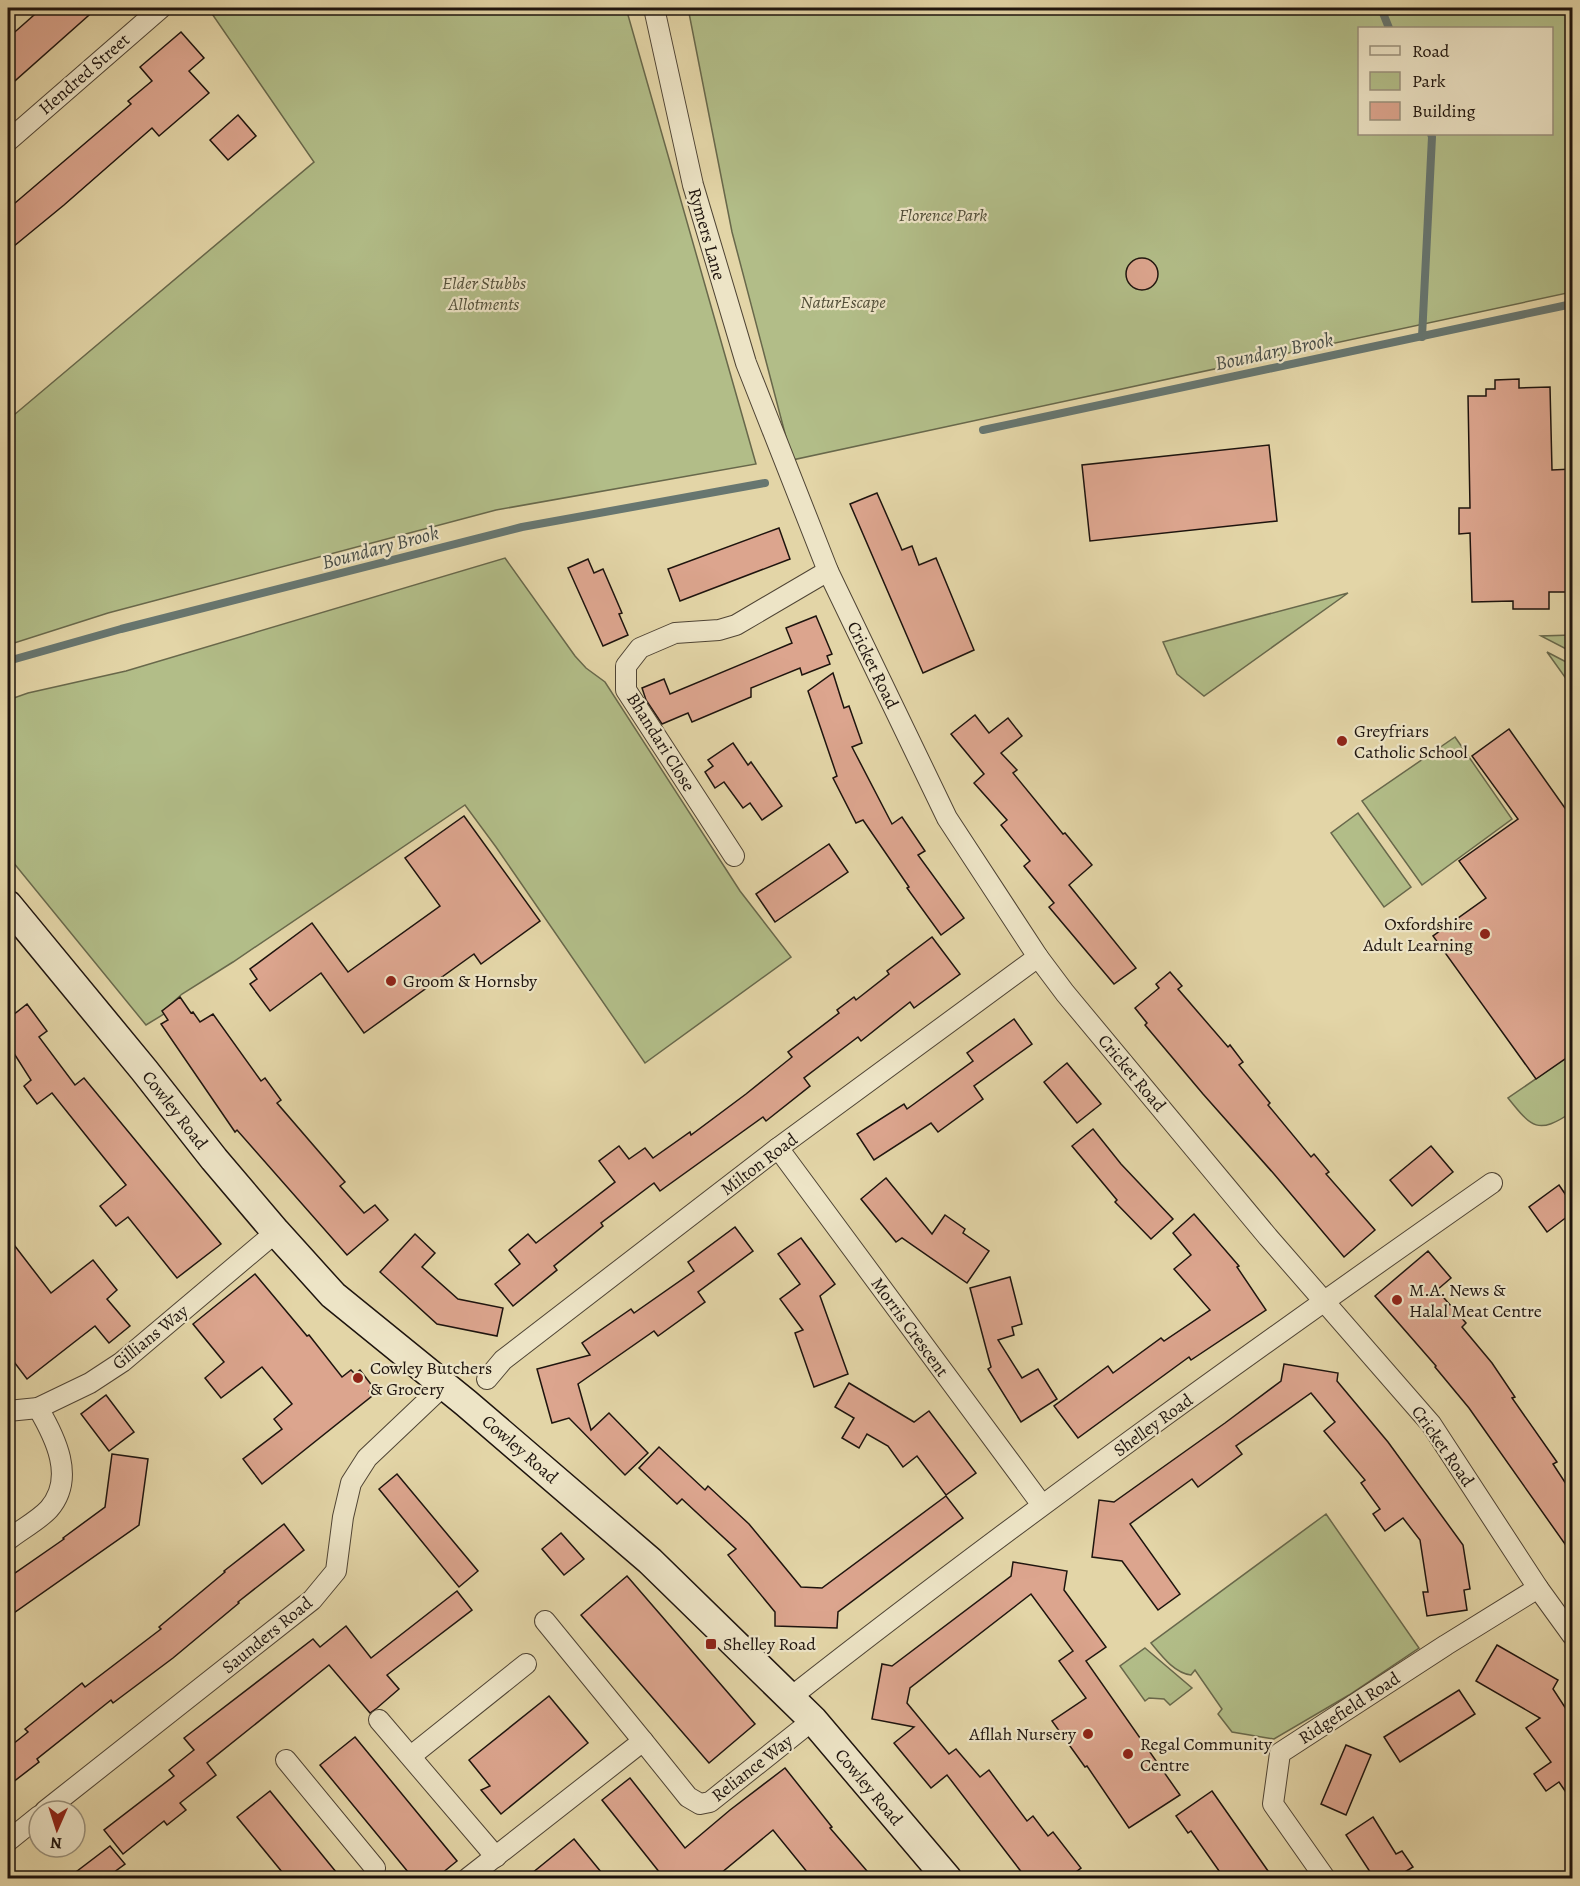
<svg xmlns="http://www.w3.org/2000/svg" width="1580" height="1886" font-family="Alegreya,serif">
  <rect width="100%" height="100%" fill="#e3d5a7"/>
  <filter id="stains"><feTurbulence type="fractalNoise" baseFrequency=".00333" numOctaves="4"/><feColorMatrix values="0 0 0 0 .2 0 0 0 0 .09 0 0 0 0 .02 0 0 0 .5 -.17"/></filter>
  <radialGradient id="worn" r=".72"><stop offset=".6" stop-color="#630" stop-opacity="0"/><stop offset="1" stop-color="#630" stop-opacity=".3"/></radialGradient>
  <g fill="#b2bd88" stroke="#68684b" stroke-width="1.5" fill-rule="evenodd">
    <polygon points="208,8 626,8 756,464 496,510 108,613 8,645 8,420 314,162"/>
    <path d="M688,8h884v284l-780,168 -60,-228zM1360,28h192v106h-192z"/>
    <polygon points="505,558 575,656 586,668 605,682 740,891 791,957 645,1063 496,847 465,805 233,962 182,994 163,1011 164,1014 146,1025 8,856 8,700 28,693 126,671"/>
    <polygon points="1348,593 1204,696 1177,674 1163,642"/>
    <polygon points="1572,635 1572,652 1541,636"/>
    <polygon points="1547,652 1572,665 1572,687"/>
    <polygon points="1455,737 1512,819 1422,885 1362,801"/>
    <polygon points="1358,813 1411,887 1384,907 1331,833"/>
    <path d="M1572,1054v58c-34,23 -40,16 -64,-14z"/>
    <path d="M1326,1514l93,134 -70,47 -75,44 -42,-7 -14,-18 4,-5 -27,-39 -4,5c-17,-2 -30,-20 -40,-32z"/>
    <polygon points="1145,1648 1192,1688 1170,1705 1164,1699 1149,1698 1145,1701 1120,1666"/>
  </g>
  <g fill="none" stroke-linecap="round" stroke-linejoin="round">
    <g stroke="#677670" stroke-width="8">
      <polyline points="1381,8 1389,28"/>
      <polyline points="1422,337 1432,137 1431,134"/>
      <polyline points="983,430 1572,304"/>
      <polyline points="8,661 121,629 522,527 765,483"/>
    </g>
  </g>
  <g fill="#dca58e" stroke="#1e140e" stroke-width="1.5">
    <polygon points="42,8 97,8 8,87 8,38"/>
    <polygon points="181,32 204,58 189,71 209,93 159,136 152,128 64,205 8,251 8,209 131,104 128,101 152,81 140,67"/>
    <polygon points="238,115 256,136 228,160 210,140"/>
    <circle cx="1142" cy="274" r="16"/>
    <polygon points="1519,379 1519,388 1550,387 1552,470 1572,469 1572,592 1549,592 1549,609 1513,609 1513,601 1472,602 1470,533 1459,534 1459,508 1470,508 1468,396 1486,396 1486,389 1495,389 1495,380"/>
    <polygon points="1269,445 1277,521 1090,541 1082,465"/>
    <polygon points="877,493 902,550 912,546 919,565 936,558 974,650 923,673 850,504"/>
    <polygon points="779,528 790,559 680,601 668,569"/>
    <polygon points="588,559 594,573 603,569 622,613 619,614 628,635 603,646 568,568"/>
    <polygon points="816,616 832,654 827,656 830,664 802,675 800,668 751,688 751,697 692,722 688,713 662,724 646,700 642,688 664,679 670,694 792,643 786,628"/>
    <polygon points="833,673 844,708 849,706 862,743 852,747 892,824 902,817 925,851 918,855 964,918 941,935 907,888 909,887 863,820 856,823 833,778 837,776 808,691"/>
    <polygon points="975,715 989,733 1008,718 1022,736 1001,753 1017,770 1013,773 1063,834 1065,833 1092,865 1069,885 1136,968 1114,984 1049,907 1054,903 1024,866 1030,861 1001,825 1007,820 974,783 984,774 951,734"/>
    <polygon points="1509,729 1572,818 1572,1054 1536,1079 1433,936 1486,898 1459,861 1518,819 1472,756"/>
    <polygon points="733,743 748,765 751,762 782,806 762,820 750,803 743,808 724,782 715,788 705,772 713,766 708,760"/>
    <polygon points="464,816 540,921 481,964 474,954 364,1033 321,973 270,1011 250,984 257,979 250,969 312,923 348,972 440,906 405,858"/>
    <polygon points="829,844 848,872 775,922 756,894"/>
    <polygon points="932,937 960,974 914,1008 910,1002 861,1041 858,1037 804,1078 810,1086 766,1121 763,1117 660,1191 654,1183 601,1223 603,1226 554,1266 557,1270 513,1306 495,1284 520,1264 509,1250 528,1234 536,1243 615,1182 599,1161 619,1146 629,1159 645,1148 653,1158 690,1132 691,1135 746,1094 792,1057 788,1052 839,1013 837,1010 854,997 856,1000 889,974 887,971"/>
    <polygon points="1170,972 1182,986 1178,989 1228,1047 1230,1045 1243,1062 1239,1065 1270,1103 1268,1105 1311,1157 1314,1154 1329,1172 1326,1174 1375,1230 1344,1257 1274,1174 1203,1094 1145,1025 1147,1023 1135,1008 1159,988 1156,984"/>
    <polygon points="180,997 191,1013 193,1012 200,1022 213,1014 261,1081 265,1078 281,1100 277,1103 345,1182 340,1186 364,1213 375,1205 388,1220 347,1255 237,1130 235,1132 161,1024 168,1020 162,1011"/>
    <polygon points="27,1004 47,1031 39,1037 75,1085 84,1078 221,1244 177,1278 128,1217 116,1226 100,1206 126,1185 92,1143 52,1093 37,1104 24,1086 31,1080 8,1044 8,1019"/>
    <polygon points="1014,1019 1032,1044 974,1086 983,1099 938,1132 931,1123 874,1160 857,1134 904,1104 907,1109 973,1061 967,1053"/>
    <polygon points="1067,1063 1101,1104 1077,1123 1044,1082"/>
    <polygon points="1093,1129 1121,1164 1173,1219 1151,1239 1115,1202 1117,1200 1072,1146"/>
    <polygon points="1431,1146 1453,1172 1412,1206 1390,1180"/>
    <polygon points="886,1178 932,1234 945,1215 965,1229 963,1233 989,1251 967,1283 902,1238 896,1242 861,1199"/>
    <polygon points="1559,1185 1572,1204 1572,1213 1547,1232 1529,1207"/>
    <polygon points="1194,1214 1239,1266 1237,1267 1266,1310 1191,1360 1189,1357 1078,1438 1054,1406 1108,1366 1113,1373 1161,1338 1164,1341 1210,1310 1174,1269 1191,1255 1173,1233"/>
    <polygon points="735,1227 753,1251 698,1292 705,1302 658,1336 654,1331 578,1384 591,1430 609,1413 648,1453 625,1475 569,1418 552,1423 537,1369 590,1355 582,1343 631,1309 634,1313 694,1271 688,1262"/>
    <polygon points="415,1234 435,1253 422,1267 458,1299 503,1308 497,1336 437,1324 380,1272"/>
    <polygon points="8,1237 51,1293 93,1260 117,1290 107,1299 130,1326 109,1343 95,1326 27,1379 8,1354"/>
    <polygon points="801,1238 835,1284 820,1296 848,1374 814,1387 795,1333 803,1330 780,1299 800,1284 778,1254"/>
    <polygon points="1428,1251 1451,1278 1437,1290 1466,1323 1462,1327 1492,1363 1515,1397 1512,1398 1557,1462 1553,1464 1572,1493 1572,1554 1469,1408 1435,1367 1436,1366 1375,1296"/>
    <polygon points="255,1274 307,1336 309,1335 342,1377 351,1370 355,1374 360,1370 373,1387 369,1391 372,1396 262,1484 243,1459 282,1429 274,1419 292,1404 262,1367 221,1398 205,1378 224,1362 193,1324"/>
    <polygon points="1010,1277 1022,1324 1012,1327 1014,1335 998,1340 1022,1378 1038,1369 1057,1399 1021,1422 988,1369 991,1367 970,1288"/>
    <polygon points="1284,1364 1338,1373 1337,1381 1388,1442 1463,1545 1470,1589 1464,1590 1467,1610 1427,1616 1423,1592 1428,1592 1420,1540 1403,1518 1385,1531 1373,1514 1380,1509 1361,1483 1365,1480 1324,1431 1335,1422 1311,1393 1236,1446 1242,1454 1198,1487 1192,1479 1130,1524 1180,1594 1158,1610 1122,1561 1092,1557 1099,1500 1114,1502 1225,1423 1281,1381"/>
    <polygon points="849,1383 914,1422 929,1411 976,1473 946,1495 917,1456 903,1467 888,1446 867,1434 859,1448 842,1438 854,1418 835,1407"/>
    <polygon points="106,1395 134,1432 109,1451 81,1414"/>
    <polygon points="659,1447 705,1490 708,1486 749,1524 801,1587 822,1588 946,1496 963,1518 838,1612 837,1628 775,1626 775,1612 728,1555 736,1549 682,1499 677,1504 639,1468"/>
    <polygon points="112,1454 148,1459 139,1525 8,1617 8,1578 64,1539 63,1538 105,1507"/>
    <polygon points="397,1474 478,1571 459,1587 379,1489"/>
    <polygon points="284,1524 304,1550 238,1602 239,1603 173,1658 113,1703 111,1700 37,1759 39,1762 8,1786 8,1748 28,1732 25,1729 82,1683 85,1687 161,1629 159,1627 225,1572 224,1571"/>
    <polygon points="561,1533 584,1559 564,1575 542,1549"/>
    <polygon points="1013,1562 1067,1571 1064,1590 1106,1647 1086,1661 1180,1795 1129,1828 1087,1766 1085,1767 1052,1721 1086,1698 1059,1661 1073,1651 1031,1594 910,1688 907,1703 949,1754 956,1749 980,1777 989,1770 1027,1821 1033,1816 1048,1836 1053,1832 1081,1868 1068,1878 1026,1878 947,1775 931,1788 894,1743 914,1727 872,1719 882,1664 892,1666 1011,1576"/>
    <polygon points="627,1576 755,1724 709,1763 581,1615"/>
    <polygon points="457,1591 472,1610 387,1675 399,1689 377,1708 370,1713 329,1665 207,1763 216,1775 180,1803 186,1810 167,1825 164,1821 123,1854 104,1830 174,1776 169,1770 194,1750 184,1738 313,1639 320,1647 346,1626 371,1658"/>
    <polygon points="1497,1645 1558,1680 1553,1689 1572,1718 1572,1801 1559,1782 1546,1791 1534,1774 1551,1762 1526,1728 1540,1718 1476,1681"/>
    <polygon points="1459,1690 1475,1714 1400,1762 1384,1737"/>
    <polygon points="549,1696 588,1743 501,1814 481,1790 490,1786 469,1760"/>
    <polygon points="355,1737 457,1861 436,1878 413,1878 320,1765"/>
    <polygon points="1346,1745 1371,1755 1346,1815 1321,1804"/>
    <polygon points="785,1768 832,1827 830,1828 873,1878 812,1878 773,1830 715,1878 664,1878 602,1800 630,1778 685,1848 730,1810"/>
    <polygon points="270,1791 341,1878 287,1878 237,1817"/>
    <polygon points="1212,1791 1273,1878 1224,1878 1191,1831 1188,1833 1176,1816"/>
    <polygon points="1373,1817 1396,1854 1402,1851 1413,1867 1395,1878 1374,1878 1346,1835"/>
    <polygon points="574,1839 606,1878 526,1878"/>
    <polygon points="110,1846 125,1864 106,1878 68,1878"/>
  </g>
  <g fill="none" stroke-linecap="round" stroke-linejoin="round">
    <defs>
      <g id="street">
        <polyline points="654,8 693,185 746,363 828,571 947,818 1038,957 1065,993 1268,1237 1431,1424 1538,1588 1572,1635"/>
        <polyline points="8,141 161,8"/>
        <polyline points="734,856 626,690 626,666 640,648 675,633 719,630 736,625 828,571"/>
        <polyline points="778,1148 1042,1505"/>
        <polyline points="487,1379 503,1360 778,1148 1038,957"/>
        <polyline points="8,1411 38,1408 90,1383 122,1362 276,1232"/>
        <path d="M8,1540c12,-10 30,-19 41,-31 27,-31 6,-72 -11,-101"/>
        <polyline points="545,1621 643,1741"/>
        <path d="M791,1697c228,-179 464,-348 701,-514"/>
        <polyline points="379,1720 496,1857"/>
        <polyline points="411,1756 526,1664"/>
        <polyline points="286,1760 375,1868 373,1878"/>
        <polyline points="45,1811 312,1600 336,1571 343,1517 351,1483 367,1458 443,1386"/>
        <polyline points="8,1841 39,1816"/>
        <polyline points="468,1878 643,1741 688,1797 700,1804 710,1802 813,1720"/>
        <polyline points="1325,1878 1273,1804 1280,1753 1446,1645 1538,1588"/>
      </g>
      <polyline id="secondary" points="8,905 144,1070 214,1159 276,1232 333,1295 466,1403 650,1561 813,1720 947,1878"/>
    </defs>
    <use href="#street" stroke="#4f4434" stroke-width="22"/>
    <use href="#secondary" stroke="#1e140e" stroke-width="31"/>
    <use href="#street" stroke="#ede4c6" stroke-width="20"/>
    <use href="#secondary" stroke="#ede4c6" stroke-width="28"/>
  </g>
  <g fill="#8f2418" stroke="#ede4c6" stroke-width="2">
    <circle cx="1342" cy="741" r="6"/>
    <circle cx="1485" cy="934" r="6"/>
    <circle cx="391" cy="981" r="6"/>
    <circle cx="1397" cy="1300" r="6"/>
    <circle cx="358" cy="1378" r="6"/>
    <rect x="705" y="1638" width="12" height="12" rx="3"/>
    <circle cx="1088" cy="1734" r="6"/>
    <circle cx="1128" cy="1754" r="6"/>
  </g>
  <g text-anchor="middle" stroke-width="4.5" stroke-linejoin="round" paint-order="stroke">
    <g font-size="18" fill="#1e140e" stroke="#ede4c6">
      <text transform="translate(84 74) rotate(-41)" y="6">Hendred Street</text>
      <text transform="translate(707 234) rotate(74)" y="6">Rymers Lane</text>
      <text transform="translate(873 665) rotate(64)" y="6">Cricket Road</text>
      <text transform="translate(661 742) rotate(58)" y="6">Bhandari Close</text>
      <text transform="translate(1132 1073) rotate(50)" y="6">Cricket Road</text>
      <text transform="translate(175 1110) rotate(52)" y="6">Cowley Road</text>
      <text transform="translate(759 1164) rotate(-37)" y="6">Milton Road</text>
      <text transform="translate(910 1327) rotate(54)" y="6">Morris Crescent</text>
      <text transform="translate(150 1337) rotate(-39)" y="6">Gillians Way</text>
      <text transform="translate(1153 1425) rotate(-36)" y="6">Shelley Road</text>
      <text transform="translate(1443 1446) rotate(55)" y="6">Cricket Road</text>
      <text transform="translate(520 1449) rotate(41)" y="6">Cowley Road</text>
      <text transform="translate(267 1635) rotate(-39)" y="6">Saunders Road</text>
      <text transform="translate(1349 1708) rotate(-33)" y="6">Ridgefield Road</text>
      <text transform="translate(752 1768) rotate(-38)" y="6">Reliance Way</text>
      <text transform="translate(869 1787) rotate(50)" y="6">Cowley Road</text>
    </g>
    <g font-size="18" font-style="italic" fill="#524f39" stroke="#ede4c6">
      <text x="943" y="221">Florence Park</text>
      <text x="484" y="289">Elder Stubbs<tspan x="484" dy="21">Allotments</tspan></text>
      <text x="843" y="308">NaturEscape</text>
    </g>
    <g font-size="18" fill="#1e140e" stroke="#ede4c6" text-anchor="start">
      <text x="1354" y="737">Greyfriars<tspan x="1354" dy="21">Catholic School</tspan></text>
      <text x="1473" y="930" text-anchor="end">Oxfordshire<tspan x="1473" dy="21">Adult Learning</tspan></text>
      <text x="403" y="987">Groom &amp; Hornsby</text>
      <text x="1409" y="1296">M.A. News &amp;<tspan x="1409" dy="21">Halal Meat Centre</tspan></text>
      <text x="370" y="1374">Cowley Butchers<tspan x="370" dy="21">&amp; Grocery</tspan></text>
      <text x="723" y="1650">Shelley Road</text>
      <text x="1076" y="1740" text-anchor="end">Afllah Nursery</text>
      <text x="1140" y="1750">Regal Community<tspan x="1140" dy="21">Centre</tspan></text>
    </g>
    <g font-size="20" font-style="italic" fill="#484d47" stroke="#ede4c6">
      <text transform="translate(1274 351) rotate(-12)" y="7">Boundary Brook</text>
      <text transform="translate(380 547) rotate(-15)" y="7">Boundary Brook</text>
    </g>
  </g>
  <rect width="1580" height="1886" fill="none" stroke="#e3d5a7" stroke-width="30"/>
  <rect x="9" y="9" width="1562" height="1868" fill="none" stroke="#1e140e" stroke-width="3"/>
  <rect x="15" y="15" width="1550" height="1856" fill="none" stroke="#1e140e" stroke-width="1.5"/>
  <rect x="1358" y="27" width="195" height="108" fill="#ede4c6" stroke="#9a917c" stroke-width="1.5"/>
  <rect x="1370" y="46" width="30" height="9" fill="#ede4c6" stroke="#9a917c" stroke-width="1.5"/>
  <text x="1412" y="57" font-size="18" fill="#1e140e">Road</text>
  <rect x="1370" y="72" width="30" height="18" fill="#b2bd88" stroke="#9a917c" stroke-width="1.5"/>
  <text x="1412" y="87" font-size="18" fill="#1e140e">Park</text>
  <rect x="1370" y="102" width="30" height="18" fill="#dca58e" stroke="#9a917c" stroke-width="1.5"/>
  <text x="1412" y="117" font-size="18" fill="#1e140e">Building</text>
  <g transform="translate(57 1829) rotate(183)"><circle r="28" fill="#ede4c6" stroke="#9a917c" stroke-width="1.5"/>
  <path d="M0-4.5L10 22L0 15L-10 22Z" fill="#8f2418"/>
  <text y="-9" font-size="16" font-weight="bold" text-anchor="middle" fill="#1e140e">N</text>
  </g>
  <rect width="100%" height="100%" filter="url(#stains)"/>
  <rect width="100%" height="100%" fill="url(#worn)"/>
</svg>
